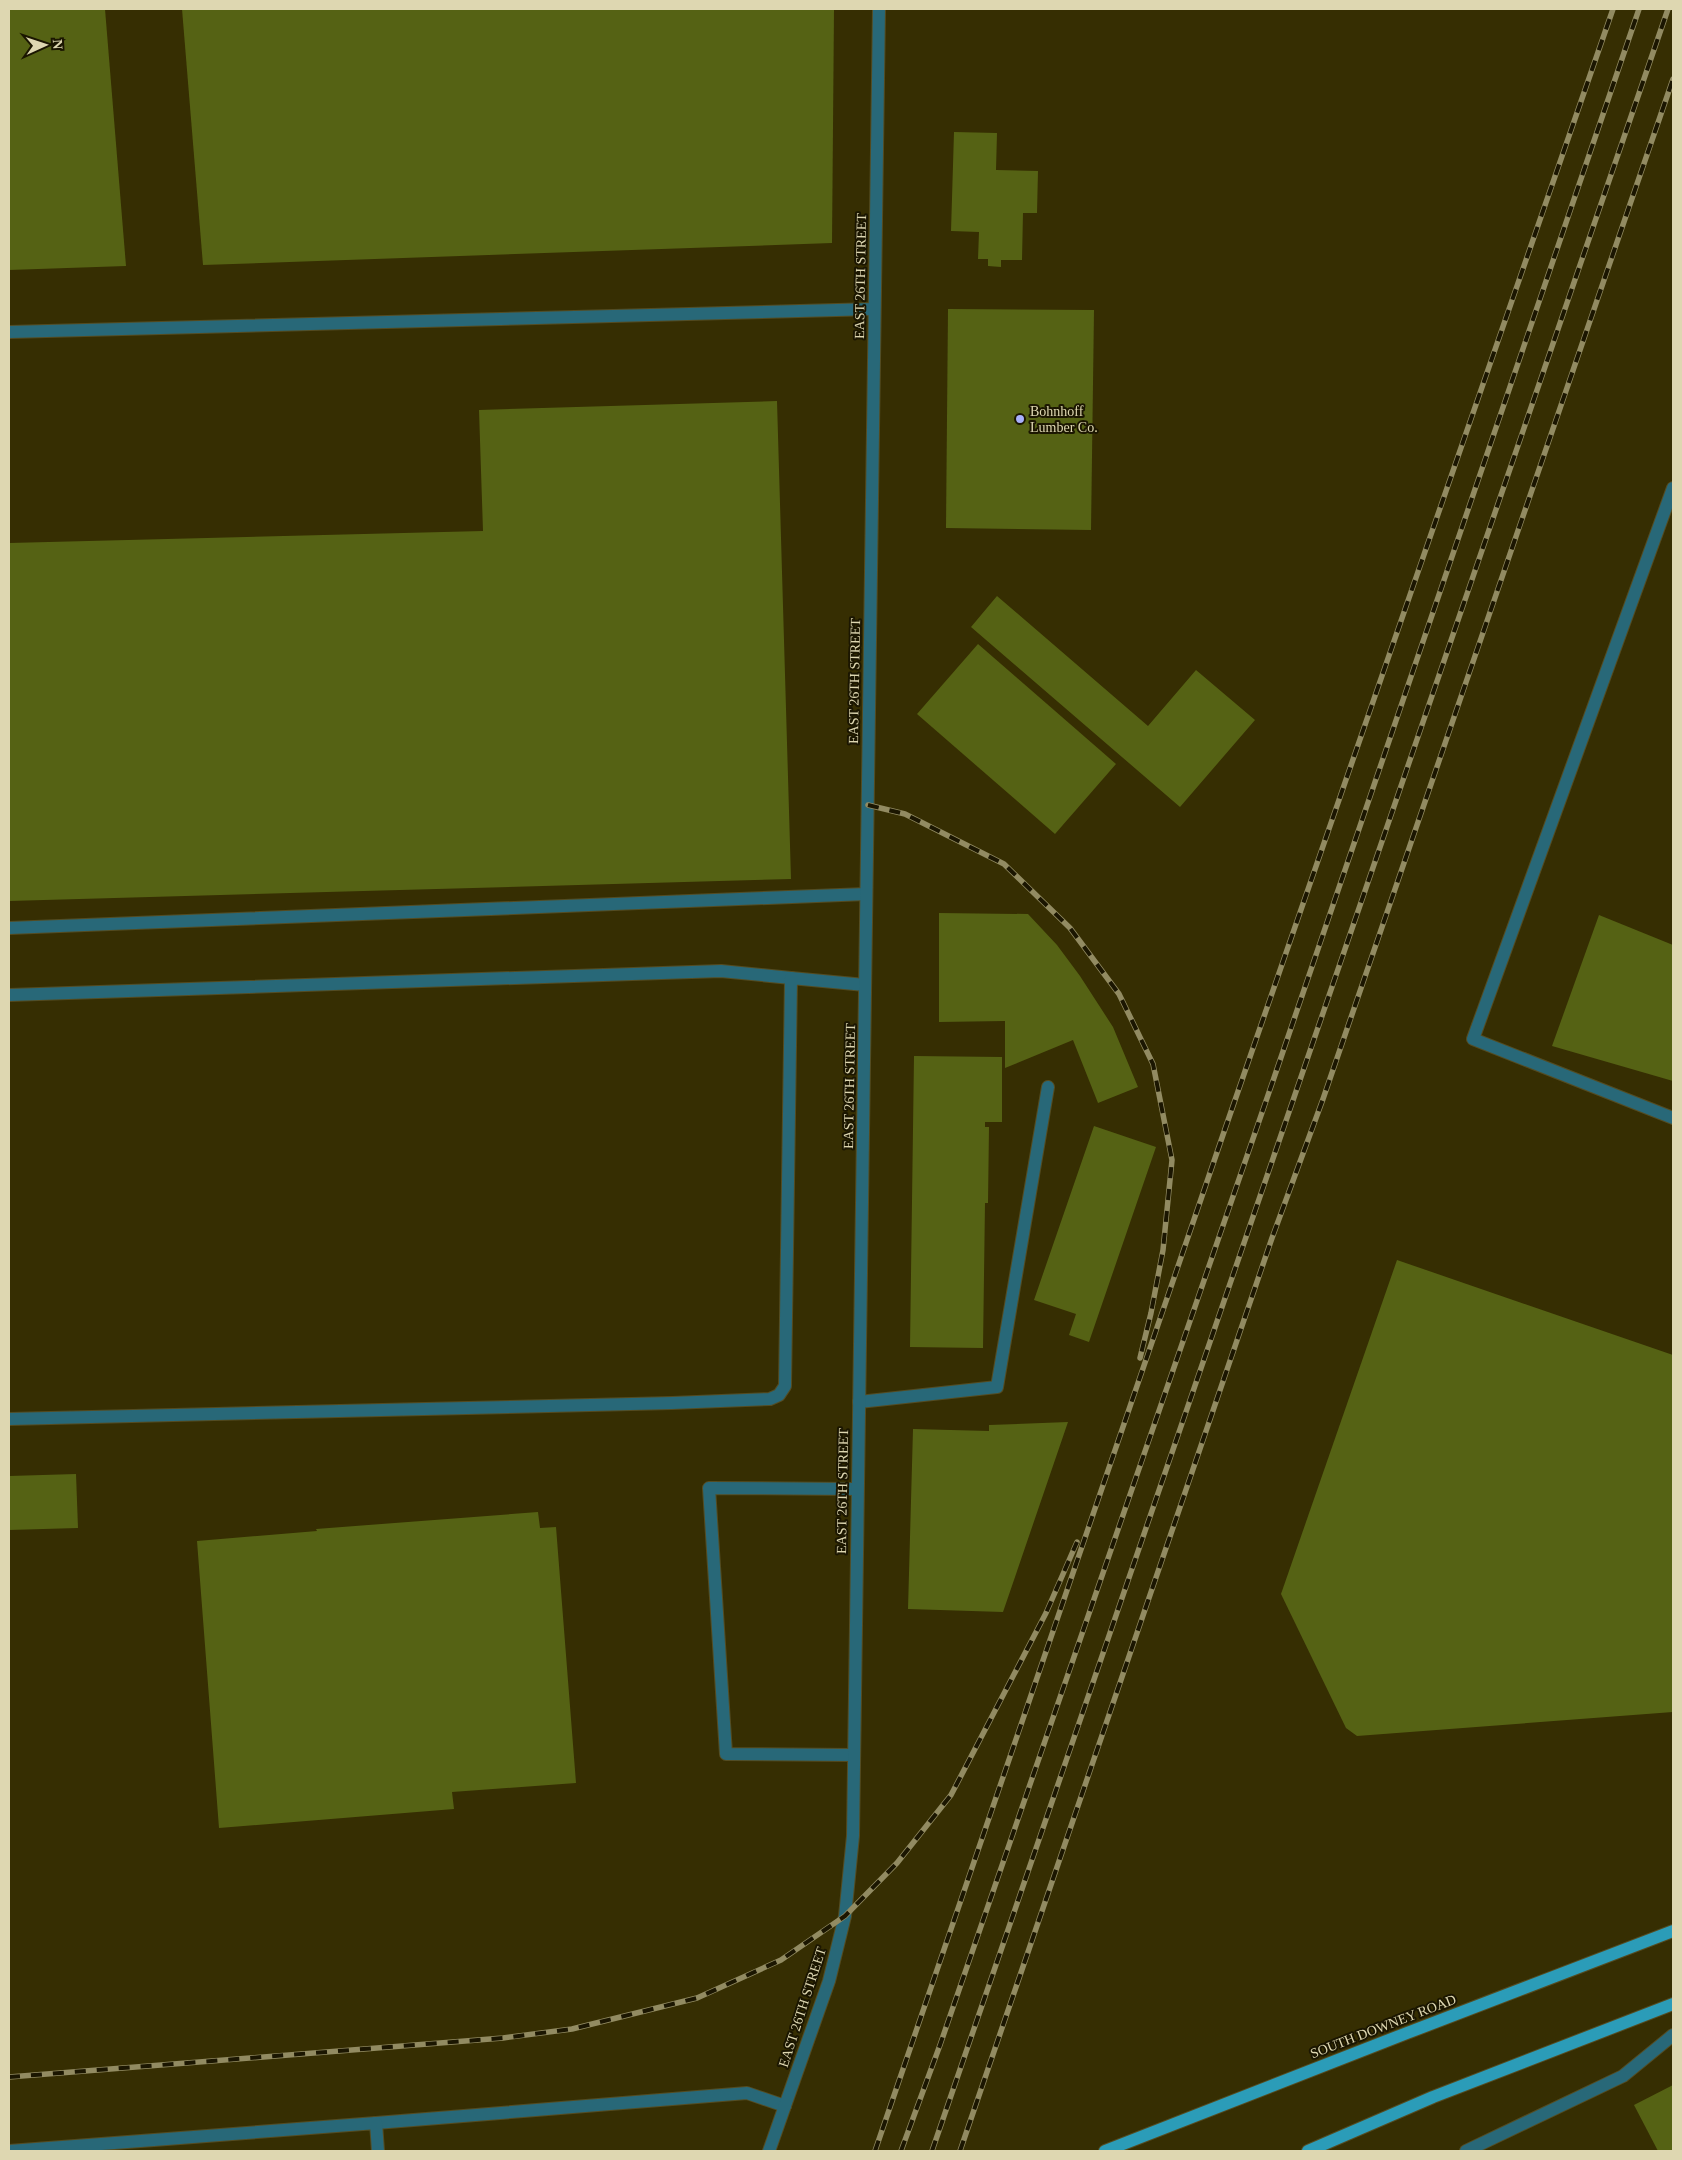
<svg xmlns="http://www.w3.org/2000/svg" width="1682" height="2160" font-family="'Times New Roman',serif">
  <rect width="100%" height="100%" fill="#362e02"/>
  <g fill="#556214">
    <polygon points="9,9 105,9 126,266 9,270"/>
    <polygon points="182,9 834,9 832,243 203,265"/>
    <polygon points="954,132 997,133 996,170 1038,171 1037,213 1023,213 1022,260 1001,260 1001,267 988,266 988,259 978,259 979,232 951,231"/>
    <polygon points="948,309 1094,310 1091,530 946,528"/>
    <polygon points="777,401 791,879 9,901 9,543 483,531 479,410"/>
    <polygon points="997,596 1148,726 1196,670 1255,720 1180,807 971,627"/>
    <polygon points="978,644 1116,764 1055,834 917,714"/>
    <polygon points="939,913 1028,914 1057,945 1080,976 1113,1027 1138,1087 1098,1103 1073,1040 1005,1068 1005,1021 939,1022"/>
    <polygon points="1599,915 1673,945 1673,1081 1552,1046"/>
    <polygon points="914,1056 1002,1057 1002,1122 985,1122 985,1127 989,1127 988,1203 985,1203 983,1348 910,1347"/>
    <polygon points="1094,1126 1156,1147 1089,1342 1069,1335 1076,1314 1034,1300"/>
    <polygon points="1397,1260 1673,1355 1673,1712 1357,1736 1346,1728 1281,1594"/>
    <polygon points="1068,1422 1003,1612 908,1609 913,1429 989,1431 989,1425"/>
    <polygon points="76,1474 78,1528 9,1530 9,1476"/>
    <polygon points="538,1512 540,1528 556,1527 576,1783 452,1792 454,1809 219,1828 197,1541 317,1531 316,1529"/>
    <polygon points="1673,2085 1673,2151 1658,2151 1634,2105"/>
  </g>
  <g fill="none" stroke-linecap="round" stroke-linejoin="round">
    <defs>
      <g id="minor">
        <polyline points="9,332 874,309"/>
        <polyline points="1673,488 1473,1039 1673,1118"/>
        <polyline points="9,928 866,894"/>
        <polyline points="9,995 721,971 791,978"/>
        <polyline points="859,1402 997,1387 1048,1087"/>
        <polyline points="9,1419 672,1403 770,1399 779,1395 785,1386 791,978 865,985"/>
        <polyline points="854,1755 726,1754 709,1488 857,1489"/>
        <polyline points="376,2123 747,2093 785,2106"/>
        <polyline points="9,2151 376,2123 378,2151"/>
        <polyline points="769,2151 829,1981 845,1916 853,1836 879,9"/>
        <polyline points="1466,2151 1623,2076 1673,2035"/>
      </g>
      <g id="major">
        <polyline points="1105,2151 1407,2033 1673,1931"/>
        <polyline points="1308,2151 1433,2097 1673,2004"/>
      </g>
    </defs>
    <use href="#minor" stroke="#544c22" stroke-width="14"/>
    <use href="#major" stroke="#544c22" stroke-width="14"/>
    <use href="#minor" stroke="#286878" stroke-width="12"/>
    <use href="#major" stroke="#2b9cb8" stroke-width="12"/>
    <defs>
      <g id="rail">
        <polyline points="868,805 905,814 1004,864 1070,928 1119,994 1153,1064 1172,1160 1163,1250 1151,1313 1140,1358"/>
        <polyline points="9,2077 503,2038 572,2029 697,1998 781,1960 845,1916 897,1863 951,1795 1046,1613 1077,1542"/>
        <polyline points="875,2151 1225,1129 1613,9"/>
        <polyline points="901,2151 940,2045 1276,1072 1639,9"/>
        <polyline points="932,2151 1668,9"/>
        <polyline points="960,2151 1272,1238 1323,1099 1673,79"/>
      </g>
    </defs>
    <use href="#rail" stroke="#928b62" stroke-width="5.5"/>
    <use href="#rail" stroke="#1b1601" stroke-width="4" stroke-dasharray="11" stroke-linecap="butt"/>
  </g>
  <circle fill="#a8b0fc" stroke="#1b1601" stroke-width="2" cx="1020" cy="419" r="5"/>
  <g text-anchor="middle" stroke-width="4" stroke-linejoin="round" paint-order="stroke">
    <g font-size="14" fill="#ded7b1" stroke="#1b1601">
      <text transform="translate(860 276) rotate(-89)" y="5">EAST 26TH STREET</text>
      <text transform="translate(854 681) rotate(-89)" y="5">EAST 26TH STREET</text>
      <text transform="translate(849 1086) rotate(-89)" y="5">EAST 26TH STREET</text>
      <text transform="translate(842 1491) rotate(-89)" y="5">EAST 26TH STREET</text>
      <text transform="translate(802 2007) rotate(-72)" y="5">EAST 26TH STREET</text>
      <text transform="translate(1383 2026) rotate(-21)" y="5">SOUTH DOWNEY ROAD</text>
    </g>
    <g font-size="14" fill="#ded7b1" stroke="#1b1601" text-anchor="start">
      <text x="1030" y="416">Bohnhoff<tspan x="1030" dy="16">Lumber Co.</tspan></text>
    </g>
  </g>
  <rect width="1682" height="2160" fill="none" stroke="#ded7b1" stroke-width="20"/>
  <g transform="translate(45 45) rotate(87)" stroke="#1b1601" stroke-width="4" paint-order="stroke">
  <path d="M0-4L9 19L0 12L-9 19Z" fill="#ded7b1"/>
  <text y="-8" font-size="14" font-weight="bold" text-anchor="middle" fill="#ded7b1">N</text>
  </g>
</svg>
